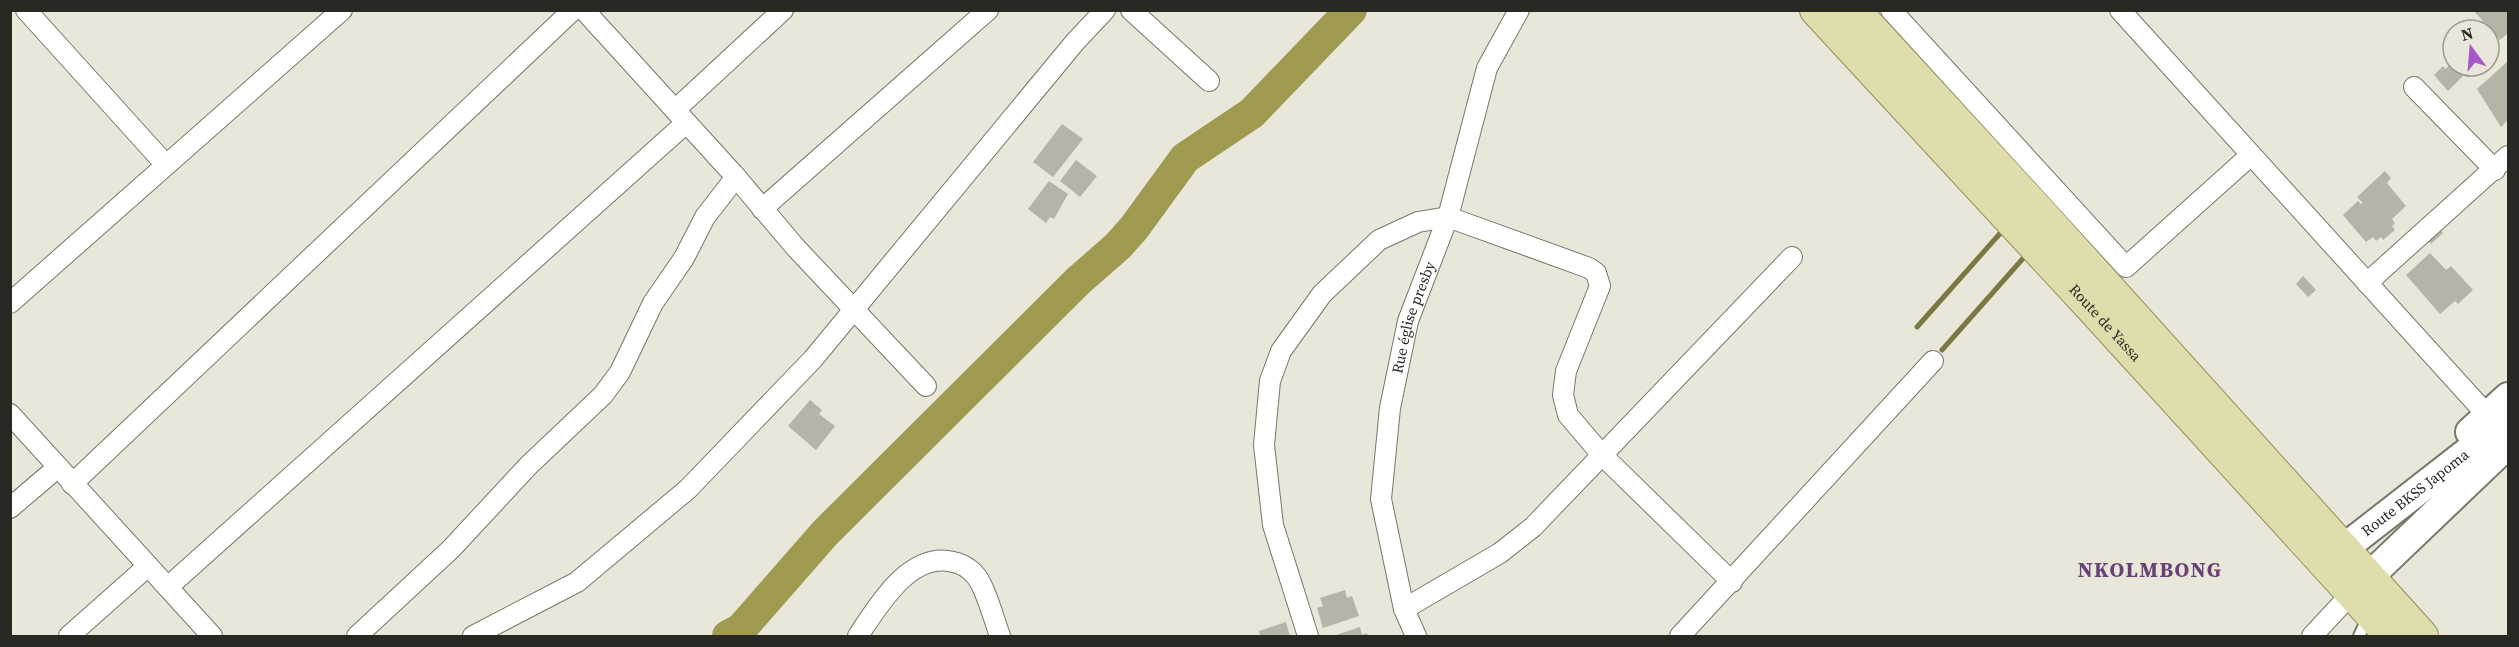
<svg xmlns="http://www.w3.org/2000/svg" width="2519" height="647" font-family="'Source Serif 4',serif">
  <rect width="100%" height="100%" fill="#e8e7d9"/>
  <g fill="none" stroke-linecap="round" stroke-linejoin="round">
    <g stroke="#7c7842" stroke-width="5">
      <polyline points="1917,327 2004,229"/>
      <polyline points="1942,350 2026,255"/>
    </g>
    <polyline stroke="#9f9a50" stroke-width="32" points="728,636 741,629 825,533 1078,281 1118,246 1134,228 1185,158 1252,113 1351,10"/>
  </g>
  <g fill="#b5b4a6">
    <polygon points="2473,10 2508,10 2508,33 2500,40"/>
    <polygon points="2453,62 2453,66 2465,66 2469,70 2448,91 2434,75 2443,66 2445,69"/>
    <polygon points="2507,62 2508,120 2501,127 2477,89"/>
    <polygon points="1062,124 1083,139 1053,177 1033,162"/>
    <polygon points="1076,160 1097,176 1080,197 1060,181"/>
    <polygon points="2385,171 2391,178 2387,183 2406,206 2392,219 2395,224 2392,226 2395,230 2383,240 2381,237 2376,241 2373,237 2366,242 2343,215 2358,201 2361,204 2363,203 2357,197"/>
    <polygon points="1049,181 1068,194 1054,219 1050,217 1046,223 1028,209"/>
    <polygon points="2439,229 2443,233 2431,244 2427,239"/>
    <polygon points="2430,253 2446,270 2451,266 2473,290 2458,304 2455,301 2440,314 2406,275"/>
    <polygon points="2303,276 2316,290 2308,297 2296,284"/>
    <polygon points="810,400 822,410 819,414 835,426 816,450 788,426"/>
    <polygon points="1345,590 1347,598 1352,596 1359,616 1323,628 1317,608 1323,606 1320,598"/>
    <polygon points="1286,622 1290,636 1260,636 1259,631"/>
    <polygon points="1360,627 1362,635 1367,633 1368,636 1333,636"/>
  </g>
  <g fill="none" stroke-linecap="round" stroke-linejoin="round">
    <defs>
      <polyline id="service" points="2359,636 2369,615"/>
      <g id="minor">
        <polyline points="26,10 166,165"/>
        <polyline points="584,10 736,177 796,248 926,386"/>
        <polyline points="1131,10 1209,81"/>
        <polyline points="1891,10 2126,267 2251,155"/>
        <polyline points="2120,10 2488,416"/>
        <polyline points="2414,87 2495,170"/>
        <polyline points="675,110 783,10"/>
        <polyline points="762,209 988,10"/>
        <polyline points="2367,283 2508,156"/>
        <polyline points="10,303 342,10"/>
        <polyline points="10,414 212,636"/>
        <polyline points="72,484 573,10"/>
        <polyline points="10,508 57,468"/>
        <polyline points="168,587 686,123"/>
        <polyline points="1404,609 1500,553 1533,527 1792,257"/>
        <polyline points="69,636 148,566"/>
        <polyline points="357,636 451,549 529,465 603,395 620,372 653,303 684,258 705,217 736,177"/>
        <polyline points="473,636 577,582 688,489 813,359 1075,42 1105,10"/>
        <path d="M858,636c20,-30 52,-85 95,-74 12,2 23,11 28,22 8,16 13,35 19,52"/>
        <polyline points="1308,636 1273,525 1264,445 1270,381 1281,351 1322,294 1379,240 1418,222 1448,217 1589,268 1596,273 1600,286 1566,371 1563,395 1568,415 1602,455 1732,582"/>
        <path id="s1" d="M1416,636l-12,-27 -23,-110 9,-91 18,-87 40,-104 39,-149 32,-58"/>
        <polyline points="1680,636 1933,361"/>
        <polyline points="2312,636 2352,593"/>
      </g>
      <g id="secondary">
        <polyline points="2470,432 2508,397"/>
        <path id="s2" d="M2328,563l15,-14 149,-116 16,-10"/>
        <polyline points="2353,592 2508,444"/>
      </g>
      <g id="primary">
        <path id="s3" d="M1816,10l274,296 301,330"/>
        <polyline points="1854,10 2047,220 2422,636"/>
      </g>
    </defs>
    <use href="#service" stroke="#77776a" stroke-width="14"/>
    <use href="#minor" stroke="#77776a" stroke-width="22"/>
    <use href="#secondary" stroke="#77776a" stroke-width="32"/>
    <use href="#primary" stroke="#93905a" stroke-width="34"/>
    <use href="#service" stroke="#fff" stroke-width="10"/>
    <use href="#minor" stroke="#fff" stroke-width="20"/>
    <use href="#secondary" stroke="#fff" stroke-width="28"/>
    <use href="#primary" stroke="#e0ddad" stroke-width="32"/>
  </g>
  <g text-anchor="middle" stroke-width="4.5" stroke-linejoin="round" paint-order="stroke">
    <g font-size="15" fill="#292923" stroke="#e8e7d9">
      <text dy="5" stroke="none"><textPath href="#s1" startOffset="327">Rue église presby</textPath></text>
      <text dy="5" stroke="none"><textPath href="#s3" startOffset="426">Route de Yassa</textPath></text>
      <text dy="5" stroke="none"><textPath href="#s2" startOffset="112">Route BKSS Japoma</textPath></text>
    </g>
    <g font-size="21" font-weight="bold" letter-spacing="1.5" fill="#694179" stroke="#e8e7d9">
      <text x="2150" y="577">NKOLMBONG</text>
    </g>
  </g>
  <rect width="2519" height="647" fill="none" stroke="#292923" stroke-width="24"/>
  <g transform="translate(2471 48) rotate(344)"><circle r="28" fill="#e8e7d9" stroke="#9c9b90" stroke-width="1.5"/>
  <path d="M0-4.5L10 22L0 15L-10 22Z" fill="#a757c7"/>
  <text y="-9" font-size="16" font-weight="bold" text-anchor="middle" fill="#292923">N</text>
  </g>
</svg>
